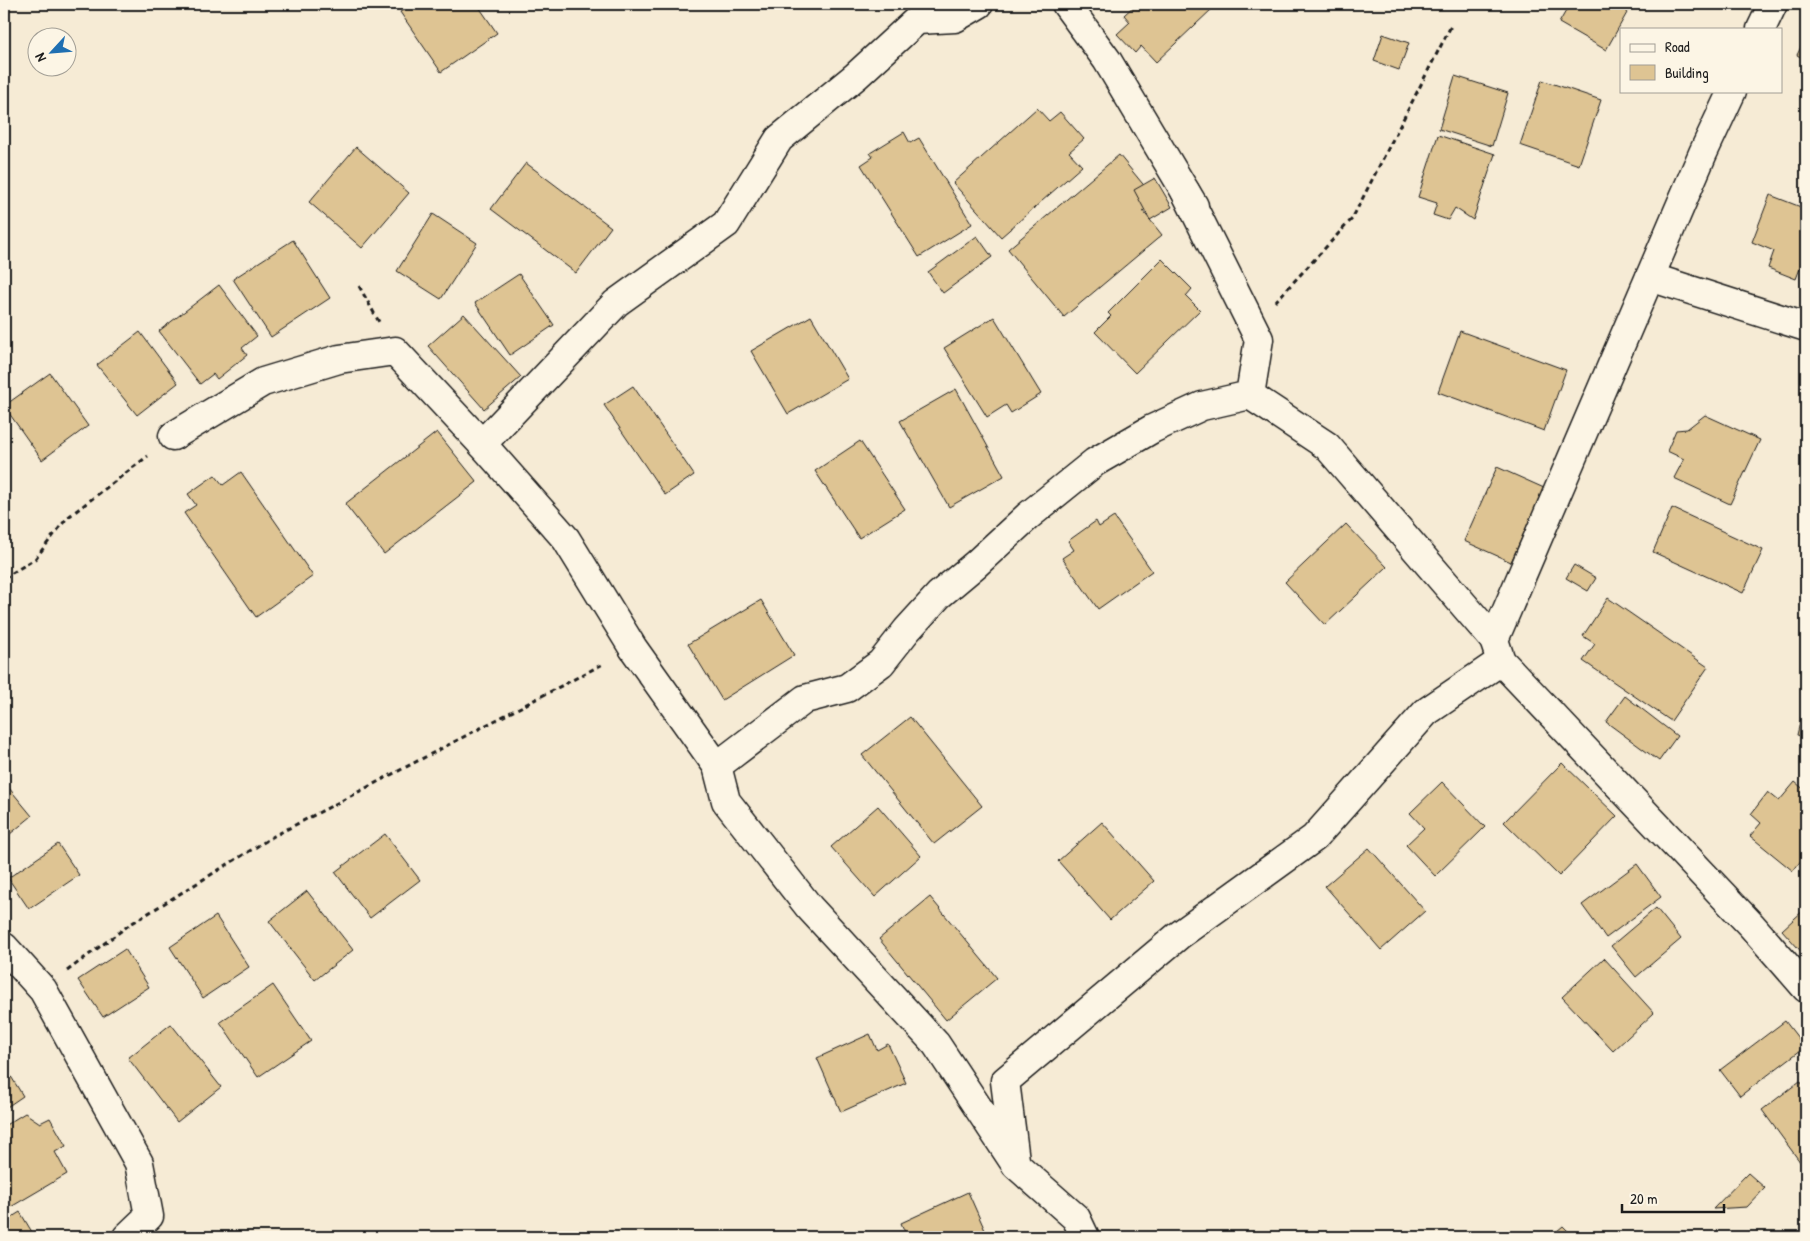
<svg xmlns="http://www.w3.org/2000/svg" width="1810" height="1241" font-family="'Patrick Hand',sans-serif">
  <rect width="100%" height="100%" fill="#f6ebd5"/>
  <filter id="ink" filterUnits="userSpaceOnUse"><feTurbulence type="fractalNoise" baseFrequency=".02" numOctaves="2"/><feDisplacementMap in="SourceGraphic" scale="10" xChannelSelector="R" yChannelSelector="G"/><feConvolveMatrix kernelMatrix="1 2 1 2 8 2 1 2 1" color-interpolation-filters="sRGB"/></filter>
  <g filter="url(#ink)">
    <g fill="#dec493" stroke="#1c1c1c">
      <polygon points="413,4 477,4 497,33 441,72 400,12"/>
      <polygon points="1136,4 1209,4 1213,8 1156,62 1141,46 1135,53 1117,34 1130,22 1124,15"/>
      <polygon points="1570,4 1632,4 1606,50 1559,23"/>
      <polygon points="1383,34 1409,43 1399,70 1374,61"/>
      <polygon points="1806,37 1806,60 1797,55"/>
      <polygon points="1455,76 1508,93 1492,146 1439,129"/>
      <polygon points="1542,80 1601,100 1579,165 1520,145"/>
      <polygon points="1037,108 1049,121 1060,112 1084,139 1069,152 1082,166 1001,237 953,183"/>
      <polygon points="904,132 910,143 919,138 972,224 919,257 861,165 873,157 870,153"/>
      <polygon points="1438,135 1495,154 1473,220 1455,208 1448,220 1433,215 1437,203 1418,197"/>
      <polygon points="356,147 409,193 362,248 309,202"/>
      <polygon points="1119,155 1156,200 1143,211 1162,235 1064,317 1008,249"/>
      <polygon points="526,163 611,227 576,273 491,209"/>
      <polygon points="1155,178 1172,207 1150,220 1134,190"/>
      <polygon points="1770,195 1806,209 1806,253 1796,279 1768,268 1774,251 1752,242"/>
      <polygon points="433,214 477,243 441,299 397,271"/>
      <polygon points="977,236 992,257 943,293 928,272"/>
      <polygon points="293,240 330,298 271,337 233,279"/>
      <polygon points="1162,259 1192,289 1186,296 1200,310 1135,373 1095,332 1111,316 1108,313"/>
      <polygon points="519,274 554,325 510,355 475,303"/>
      <polygon points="219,285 257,336 242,348 247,355 217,379 213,374 200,384 159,331"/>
      <polygon points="464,314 521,377 484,409 428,346"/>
      <polygon points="811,316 848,379 788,414 751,351"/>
      <polygon points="994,317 1041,394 1011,413 1006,405 987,417 944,348"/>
      <polygon points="1460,331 1566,370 1544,431 1438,392"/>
      <polygon points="140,332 178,383 137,415 97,365"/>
      <polygon points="50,373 88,426 42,460 4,406"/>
      <polygon points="633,386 694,475 665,495 604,405"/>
      <polygon points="956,389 1004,476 949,507 900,421"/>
      <polygon points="1705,415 1760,440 1730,504 1674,478 1684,459 1667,451 1676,430 1687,429"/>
      <polygon points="437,432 477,482 384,554 345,504"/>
      <polygon points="860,441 905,509 859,538 815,471"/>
      <polygon points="1497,467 1544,488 1511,562 1464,541"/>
      <polygon points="241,472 313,576 256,617 184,513 196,505 188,494 215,475 223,485"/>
      <polygon points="1672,508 1763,550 1743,593 1653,552"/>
      <polygon points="1114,517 1152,571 1098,609 1062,558 1074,550 1068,541 1096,521 1099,527"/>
      <polygon points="1346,524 1387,567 1325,625 1285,582"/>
      <polygon points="1574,565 1596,578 1588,591 1566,578"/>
      <polygon points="1608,598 1708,667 1671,721 1583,661 1595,644 1583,636"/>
      <polygon points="761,600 794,655 722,700 688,644"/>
      <polygon points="1625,696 1677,736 1659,761 1606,722"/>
      <polygon points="1806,697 1806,737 1797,735"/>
      <polygon points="910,717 982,806 934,844 862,755"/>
      <polygon points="1562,763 1617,816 1559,876 1504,822"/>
      <polygon points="4,782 32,816 4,839"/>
      <polygon points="1442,782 1485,827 1435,876 1406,845 1424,828 1410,813"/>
      <polygon points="1795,782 1806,791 1806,854 1793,871 1750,836 1761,823 1751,814 1768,792 1779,801"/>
      <polygon points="878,806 921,856 875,897 831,847"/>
      <polygon points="1102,822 1154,881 1110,920 1058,861"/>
      <polygon points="385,834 420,880 370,918 335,872"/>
      <polygon points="58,844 79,875 29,909 8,878"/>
      <polygon points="1369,848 1425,911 1381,950 1325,886"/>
      <polygon points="1637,864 1661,897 1606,938 1582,905"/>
      <polygon points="307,891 353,950 315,980 269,921"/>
      <polygon points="930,897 997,978 946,1020 879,939"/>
      <polygon points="1656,908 1681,939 1636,977 1611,946"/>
      <polygon points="1806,908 1806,957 1782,930"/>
      <polygon points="216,916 249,967 203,998 170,947"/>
      <polygon points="125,949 149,987 103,1017 78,980"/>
      <polygon points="1604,958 1654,1013 1613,1051 1562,997"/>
      <polygon points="273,985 311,1041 258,1077 220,1022"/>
      <polygon points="1785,1021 1805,1047 1740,1096 1720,1070"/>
      <polygon points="171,1024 221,1087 177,1122 128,1058"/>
      <polygon points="870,1034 877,1050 888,1044 906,1083 841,1112 817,1058"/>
      <polygon points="4,1065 23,1096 4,1109"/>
      <polygon points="1800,1081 1806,1089 1806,1170 1762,1110"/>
      <polygon points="25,1113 40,1123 50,1118 66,1146 55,1152 67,1174 4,1211 4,1126"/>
      <polygon points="1748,1173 1765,1188 1747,1207 1713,1209"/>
      <polygon points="968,1192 988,1237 907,1237 901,1223"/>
      <polygon points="20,1212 35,1237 4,1237 4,1222"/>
      <polygon points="1563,1226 1574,1237 1550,1237"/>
    </g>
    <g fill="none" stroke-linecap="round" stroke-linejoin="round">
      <defs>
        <g id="street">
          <polyline points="1066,4 1107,60 1194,206"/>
          <polyline points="1761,29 1773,4"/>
          <polyline points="1732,91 1703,153 1494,640 1501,661 1752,926 1806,988"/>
          <polyline points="1650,277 1806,327"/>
          <polyline points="1250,395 1327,446 1494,640"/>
          <polyline points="173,436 263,382 339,359 395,351 482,444 566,539 633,648 717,766 726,801 809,907 936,1044 1016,1165 1076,1218 1085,1237"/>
          <polyline points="482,444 616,303 726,224 779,139 856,76 917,20 955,18 979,4"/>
          <polyline points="717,766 805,699 847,688 881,663 907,630 939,595 976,564 1028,516 1095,462 1152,429 1202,406 1250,395 1259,339 1185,191"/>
          <polyline points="4,947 43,990 139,1163 149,1216 127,1237"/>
          <polyline points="1015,1160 1005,1081 1178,936 1314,838 1426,712 1501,661"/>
        </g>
      </defs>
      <use href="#street" stroke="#1c1c1c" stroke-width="31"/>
      <g stroke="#1c1c1c" stroke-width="3" stroke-dasharray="5 4" stroke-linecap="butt">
        <polyline points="359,286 379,322"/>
        <polyline points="1275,302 1352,219 1452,24"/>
        <polyline points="4,578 35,559 67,518 148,456"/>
        <polyline points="67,971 129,925 274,836 605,663"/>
      </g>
      <use href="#street" stroke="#fcf5e5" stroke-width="28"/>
    </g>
  </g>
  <rect width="1810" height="1241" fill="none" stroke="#fcf5e5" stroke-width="20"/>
  <rect x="10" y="10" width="1790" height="1221" fill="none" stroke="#1c1c1c" stroke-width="2" filter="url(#ink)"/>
  <rect x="1620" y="28" width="162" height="65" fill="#fcf5e5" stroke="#a29e95"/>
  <rect x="1630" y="44" width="25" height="8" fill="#fcf5e5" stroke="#a29e95"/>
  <text x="1665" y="52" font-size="15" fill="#1c1c1c">Road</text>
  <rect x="1630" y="65" width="25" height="15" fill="#dec493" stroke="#a29e95"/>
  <text x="1665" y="78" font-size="15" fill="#1c1c1c">Building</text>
  <g transform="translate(52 52) rotate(244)"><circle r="24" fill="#fcf5e5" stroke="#a29e95"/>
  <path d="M0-4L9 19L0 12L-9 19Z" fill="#1f6fb2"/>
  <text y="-8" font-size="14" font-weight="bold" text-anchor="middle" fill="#1c1c1c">N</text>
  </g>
  <path d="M1622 1204v8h102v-8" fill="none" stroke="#1c1c1c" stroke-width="2.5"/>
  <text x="1630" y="1204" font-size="15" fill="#1c1c1c" stroke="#fcf5e5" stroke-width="4" paint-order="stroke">20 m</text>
</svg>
